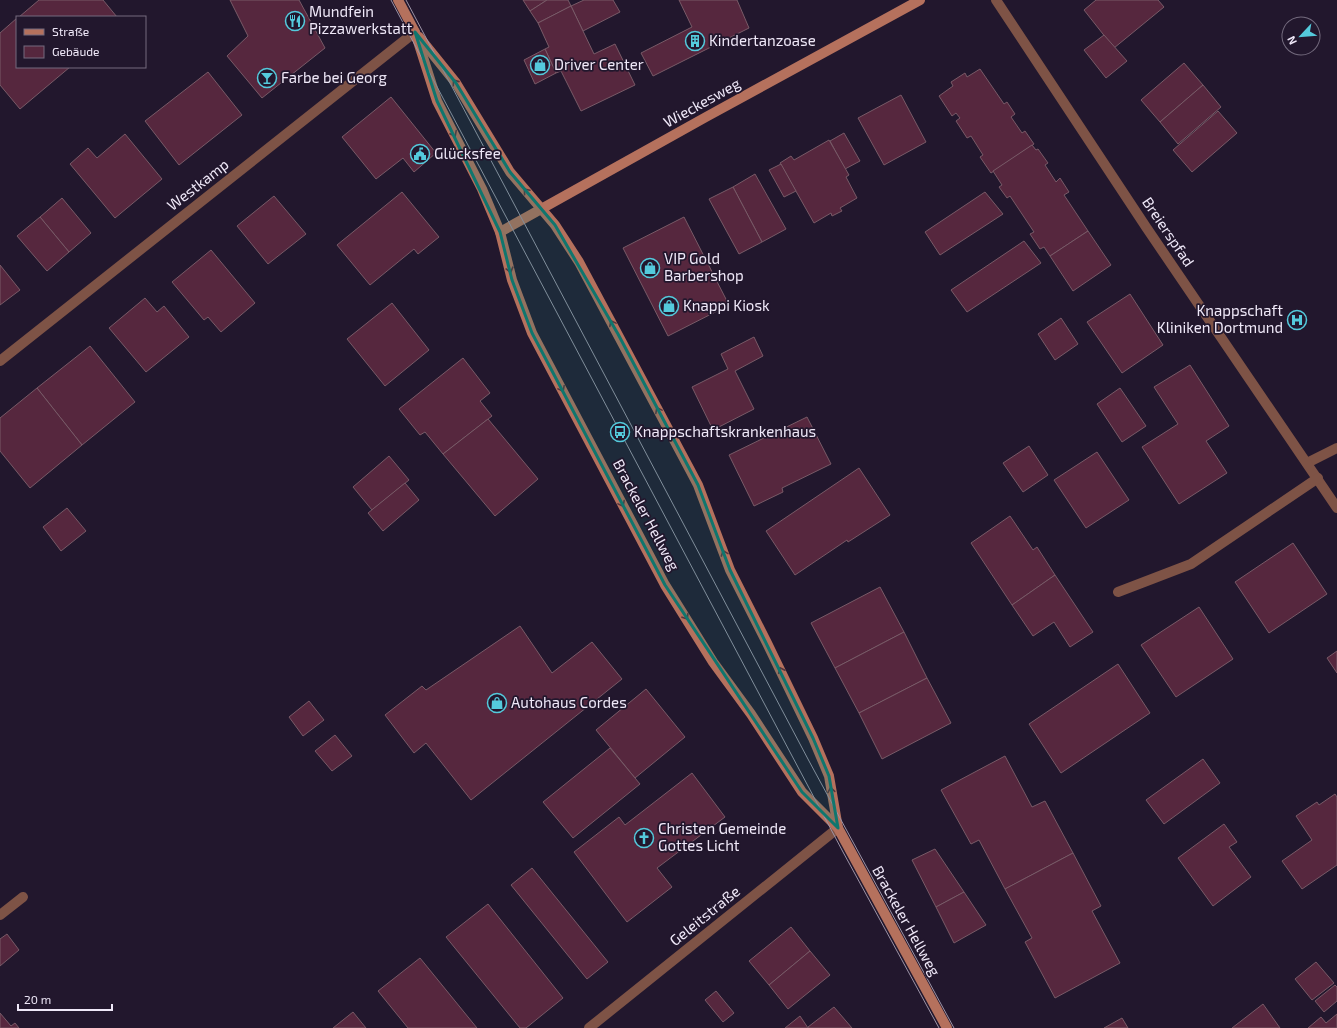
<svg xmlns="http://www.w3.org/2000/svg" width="1337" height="1028" font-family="'Exo 2',sans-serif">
  <rect width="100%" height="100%" fill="#22172d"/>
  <g fill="#56273e" stroke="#785a67">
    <polygon points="39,0 103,0 117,17 19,17"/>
    <polygon points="230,0 299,0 325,48 262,98 227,56 248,36"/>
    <polygon points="523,0 547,0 530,11"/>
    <polygon points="547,0 568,0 571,6 538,23 530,11"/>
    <polygon points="584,0 613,0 620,12 583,31 571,6"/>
    <polygon points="679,0 737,0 749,28 653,76 641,53 692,27"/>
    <polygon points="1096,0 1158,0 1164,7 1114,48 1084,10"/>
    <polygon points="571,6 594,54 615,44 635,85 581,111 561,71 556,73 545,49 549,47 538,23"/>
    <polygon points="17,18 17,67 70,67 20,109 0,85 0,33"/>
    <polygon points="1104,35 1127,61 1106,78 1084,50"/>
    <polygon points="545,49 556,73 535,84 524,60"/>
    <polygon points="1184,63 1203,85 1160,122 1141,100"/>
    <polygon points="980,69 1004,104 1007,102 1015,114 1011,117 1022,133 1025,131 1034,144 991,173 980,157 983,155 971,136 967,138 956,121 960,118 956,113 952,116 939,96 953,86 951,82 965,73 967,77"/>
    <polygon points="208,72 242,115 179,165 145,121"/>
    <polygon points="1203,85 1221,107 1178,144 1160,122"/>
    <polygon points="901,95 926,142 884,165 858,118"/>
    <polygon points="391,97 436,153 414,172 403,158 376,179 342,137"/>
    <polygon points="1218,111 1237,133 1192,172 1173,150"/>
    <polygon points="844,133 860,161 845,169 830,141"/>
    <polygon points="125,134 162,179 115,218 70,164 88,148 97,158"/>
    <polygon points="829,140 849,175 846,177 857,198 840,208 842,211 832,216 831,213 814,223 780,163 791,156 794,160"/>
    <polygon points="1032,145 1036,150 1038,149 1048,163 1045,165 1056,182 1060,178 1069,192 1064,195 1088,231 1050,256 1044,247 1040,249 1030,234 1034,232 1010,196 1007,198 999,187 1002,185 993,171"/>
    <polygon points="781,164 796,191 784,197 769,170"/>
    <polygon points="755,174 786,229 762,242 733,187"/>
    <polygon points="733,187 762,242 739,254 709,199"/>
    <polygon points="402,192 439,237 418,254 414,249 370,285 337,245"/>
    <polygon points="985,192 1003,214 940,255 925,232"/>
    <polygon points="274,196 306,234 268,264 237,226"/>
    <polygon points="62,198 91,233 69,252 40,217"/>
    <polygon points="40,217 69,252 47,271 17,236"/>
    <polygon points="684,217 729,305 668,336 623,248"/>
    <polygon points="1088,231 1111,265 1073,291 1050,256"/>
    <polygon points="1024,241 1041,263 967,312 951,290"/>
    <polygon points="211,250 255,303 221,332 208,317 204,320 172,282"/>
    <polygon points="0,265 20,290 0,305"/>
    <polygon points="1130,294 1163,345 1122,373 1087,322"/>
    <polygon points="145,298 157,312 164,306 189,337 146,372 109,328"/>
    <polygon points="392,303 429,350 385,386 347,339"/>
    <polygon points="1061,318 1078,344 1055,360 1038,334"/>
    <polygon points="754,337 763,356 735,371 754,409 713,430 692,387 728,369 721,354"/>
    <polygon points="90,346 135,402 82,445 37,388"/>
    <polygon points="463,358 490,393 480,401 492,416 443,454 425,432 420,435 399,409"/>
    <polygon points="1190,365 1229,426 1206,441 1227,473 1179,504 1142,447 1178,424 1154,387"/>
    <polygon points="37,388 82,445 30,488 0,451 0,418"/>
    <polygon points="1120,388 1146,426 1122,442 1097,404"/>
    <polygon points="807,417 831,464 782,488 783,492 754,506 729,455"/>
    <polygon points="488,419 538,479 495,516 443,454"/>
    <polygon points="1029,446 1048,475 1023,492 1003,463"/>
    <polygon points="1097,452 1129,500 1086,528 1054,480"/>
    <polygon points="389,456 409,480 372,510 353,487"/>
    <polygon points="859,468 890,515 848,542 847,540 795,575 766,531"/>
    <polygon points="405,483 419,500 383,531 368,513"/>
    <polygon points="67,508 86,531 61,551 43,527"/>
    <polygon points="1010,516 1033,550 1037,547 1055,575 1012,605 971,543"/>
    <polygon points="1293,543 1327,594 1269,633 1235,582"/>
    <polygon points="1055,575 1093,632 1070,647 1054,622 1033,636 1012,605"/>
    <polygon points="880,587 904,632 835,668 811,623"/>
    <polygon points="1199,607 1233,659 1176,697 1141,645"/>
    <polygon points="520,626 552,673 592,642 622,679 471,800 426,743 414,753 385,715 422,686 426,690"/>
    <polygon points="904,632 927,678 859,713 835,668"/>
    <polygon points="1337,651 1337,673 1327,658"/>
    <polygon points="1118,664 1150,713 1061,773 1029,724"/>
    <polygon points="927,678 951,723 882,759 859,713"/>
    <polygon points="646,689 685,737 635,778 596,730"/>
    <polygon points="309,701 324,720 303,736 289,717"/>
    <polygon points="335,735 352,756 332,771 315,751"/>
    <polygon points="610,748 640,784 573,838 543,802"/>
    <polygon points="1005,756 1032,807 1045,801 1073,853 1005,889 979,840 971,844 941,790"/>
    <polygon points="1203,759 1220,783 1164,824 1146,800"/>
    <polygon points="692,773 725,817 657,868 672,887 627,922 574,852 619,817 625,825"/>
    <polygon points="1335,794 1337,797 1337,865 1302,889 1282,861 1312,840 1296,816 1317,802 1319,805"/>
    <polygon points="1224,824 1237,842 1229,847 1251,877 1213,906 1178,858"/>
    <polygon points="935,849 964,892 936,907 912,860"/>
    <polygon points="1073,853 1101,906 1092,911 1120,963 1055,998 1025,942 1032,938 1005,889"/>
    <polygon points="532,868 608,962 587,979 511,885"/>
    <polygon points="964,892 986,925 954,943 936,907"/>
    <polygon points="488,904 563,998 526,1028 520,1028 446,937"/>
    <polygon points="791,927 810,951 769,985 749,961"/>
    <polygon points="7,934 19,950 0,966 0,939"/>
    <polygon points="810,951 830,975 788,1009 769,985"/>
    <polygon points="420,958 477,1028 408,1028 378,991"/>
    <polygon points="1316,962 1334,983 1312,1000 1295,979"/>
    <polygon points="1335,985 1337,987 1337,1001 1324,1012 1315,1001"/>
    <polygon points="716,991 734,1013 723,1022 705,1000"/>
    <polygon points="1263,1004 1280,1028 1232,1028"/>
    <polygon points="834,1007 852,1028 808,1028 808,1027"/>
    <polygon points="353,1012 366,1028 333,1028"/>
    <polygon points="0,1013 11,1026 15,1023 19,1028 0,1028"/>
    <polygon points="1337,1014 1337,1028 1308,1028 1321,1017 1326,1023"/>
    <polygon points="800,1016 808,1028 785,1028"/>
    <polygon points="1122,1018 1128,1028 1104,1028"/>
  </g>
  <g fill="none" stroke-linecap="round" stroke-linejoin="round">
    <polyline stroke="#7e5346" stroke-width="10" points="1307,463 1337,448"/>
    <g stroke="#7e5346" stroke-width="10">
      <polyline points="996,0 1146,227 1337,508"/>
      <polyline points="0,361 415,32"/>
      <polyline points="1118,592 1191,564 1318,478"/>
      <polyline points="0,915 23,897"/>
      <polyline points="589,1028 838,828"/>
    </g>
    <g stroke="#b5715d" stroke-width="10">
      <polyline points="398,0 415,32 437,101 482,189 500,232 512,280 532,333 665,585 713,662 751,714 802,792 838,828 947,1028"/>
      <polyline points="419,37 456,83 510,172 555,225 579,262 689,468 698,485 730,570 767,643 813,738 829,776 838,828"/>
      <polyline points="500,232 706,117 920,0"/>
    </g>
    <g stroke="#9d94a7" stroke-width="1">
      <polyline points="391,0 843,852 939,1028"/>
      <polyline points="406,0 809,761 954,1028"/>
    </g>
  </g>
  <defs><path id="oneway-chevron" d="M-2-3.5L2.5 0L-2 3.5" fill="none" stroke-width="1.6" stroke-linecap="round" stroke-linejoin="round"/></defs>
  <g stroke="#55363e">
    <use href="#oneway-chevron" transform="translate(455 82) rotate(-125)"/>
    <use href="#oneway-chevron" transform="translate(454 134) rotate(63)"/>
    <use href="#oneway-chevron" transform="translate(526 191) rotate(-130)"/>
    <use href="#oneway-chevron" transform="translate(510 270) rotate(75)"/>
    <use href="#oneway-chevron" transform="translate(612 323) rotate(-118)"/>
    <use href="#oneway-chevron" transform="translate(562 389) rotate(62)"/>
    <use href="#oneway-chevron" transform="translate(658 410) rotate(-118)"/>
    <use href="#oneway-chevron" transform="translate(622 504) rotate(62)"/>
    <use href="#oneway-chevron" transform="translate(724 553) rotate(-110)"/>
    <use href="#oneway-chevron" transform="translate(686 617) rotate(58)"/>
    <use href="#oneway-chevron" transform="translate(781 670) rotate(-116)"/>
    <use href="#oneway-chevron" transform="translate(831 790) rotate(-100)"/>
  </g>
  <path fill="#0f766e" fill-opacity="0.2" stroke="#0f766e" stroke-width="3" stroke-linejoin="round" d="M415,32l41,51 54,89 45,53 63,109 80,151 32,85 83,168 16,38 9,52 -36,-36 -137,-207 -133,-252 -20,-53 -12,-48 -63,-131z"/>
  <defs>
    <symbol id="restaurant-ring" viewBox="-11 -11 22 22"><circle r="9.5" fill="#22172d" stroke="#54cadc" stroke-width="1.5"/><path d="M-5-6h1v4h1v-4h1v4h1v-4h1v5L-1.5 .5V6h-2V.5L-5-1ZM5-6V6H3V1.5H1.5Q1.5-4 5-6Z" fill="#54cadc"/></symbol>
    <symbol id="building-ring" viewBox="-11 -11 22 22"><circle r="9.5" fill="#22172d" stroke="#54cadc" stroke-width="1.5"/><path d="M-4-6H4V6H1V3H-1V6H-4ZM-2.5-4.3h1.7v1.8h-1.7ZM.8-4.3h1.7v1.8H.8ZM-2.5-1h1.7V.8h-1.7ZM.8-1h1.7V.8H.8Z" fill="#54cadc"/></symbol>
    <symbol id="shop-ring" viewBox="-11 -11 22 22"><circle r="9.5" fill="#22172d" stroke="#54cadc" stroke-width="1.5"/><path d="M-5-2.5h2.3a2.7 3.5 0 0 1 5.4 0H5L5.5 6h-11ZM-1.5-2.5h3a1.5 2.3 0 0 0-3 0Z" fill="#54cadc"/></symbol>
    <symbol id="bar-ring" viewBox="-11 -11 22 22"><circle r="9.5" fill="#22172d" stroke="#54cadc" stroke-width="1.5"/><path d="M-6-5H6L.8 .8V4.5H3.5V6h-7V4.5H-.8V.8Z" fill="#54cadc"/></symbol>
    <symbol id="civic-ring" viewBox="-11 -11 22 22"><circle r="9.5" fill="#22172d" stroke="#54cadc" stroke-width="1.5"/><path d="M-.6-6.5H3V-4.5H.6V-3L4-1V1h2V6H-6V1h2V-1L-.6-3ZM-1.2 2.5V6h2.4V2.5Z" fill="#54cadc"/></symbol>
    <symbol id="hospital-ring" viewBox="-11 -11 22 22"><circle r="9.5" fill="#22172d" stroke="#54cadc" stroke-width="1.5"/><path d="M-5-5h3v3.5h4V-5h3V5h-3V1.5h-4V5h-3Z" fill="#54cadc"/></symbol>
    <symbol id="bus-ring" viewBox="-11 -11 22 22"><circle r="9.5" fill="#22172d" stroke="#54cadc" stroke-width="1.5"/><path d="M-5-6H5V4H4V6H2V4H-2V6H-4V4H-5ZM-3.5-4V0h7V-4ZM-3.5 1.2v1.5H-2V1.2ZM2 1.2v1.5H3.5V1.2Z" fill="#54cadc"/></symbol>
    <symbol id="church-ring" viewBox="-11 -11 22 22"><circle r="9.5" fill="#22172d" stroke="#54cadc" stroke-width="1.5"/><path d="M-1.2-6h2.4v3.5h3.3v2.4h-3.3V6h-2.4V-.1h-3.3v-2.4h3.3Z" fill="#54cadc"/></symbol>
  </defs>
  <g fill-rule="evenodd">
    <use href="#restaurant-ring" x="284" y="10" width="22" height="22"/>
    <use href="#building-ring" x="684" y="30" width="22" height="22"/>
    <use href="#shop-ring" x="529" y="54" width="22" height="22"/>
    <use href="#bar-ring" x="256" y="67" width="22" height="22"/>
    <use href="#civic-ring" x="409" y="143" width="22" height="22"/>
    <use href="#shop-ring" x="639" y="257" width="22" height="22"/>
    <use href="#shop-ring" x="658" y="295" width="22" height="22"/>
    <use href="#hospital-ring" x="1286" y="309" width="22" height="22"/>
    <use href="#bus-ring" x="609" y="421" width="22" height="22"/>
    <use href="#shop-ring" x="486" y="692" width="22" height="22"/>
    <use href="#church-ring" x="633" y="827" width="22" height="22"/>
  </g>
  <g text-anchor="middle" stroke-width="3.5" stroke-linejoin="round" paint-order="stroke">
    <g font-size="15" fill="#efe8f8" stroke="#22172d" text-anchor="start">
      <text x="309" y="17">Mundfein<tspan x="309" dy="17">Pizzawerkstatt</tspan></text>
      <text x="709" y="46">Kindertanzoase</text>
      <text x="554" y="70">Driver Center</text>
      <text x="281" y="83">Farbe bei Georg</text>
      <text x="434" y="159">Glücksfee</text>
      <text x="664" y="264">VIP Gold<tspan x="664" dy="17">Barbershop</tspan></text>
      <text x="683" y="311">Knappi Kiosk</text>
      <text x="1283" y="316" text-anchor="end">Knappschaft<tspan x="1283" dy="17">Kliniken Dortmund</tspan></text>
      <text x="634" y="437">Knappschaftskrankenhaus</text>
      <text x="511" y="708">Autohaus Cordes</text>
      <text x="658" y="834">Christen Gemeinde<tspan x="658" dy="17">Gottes Licht</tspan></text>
    </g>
    <g font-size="15" fill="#efe8f8" stroke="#22172d">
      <text transform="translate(702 103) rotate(-29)" y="5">Wieckesweg</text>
      <text transform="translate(198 185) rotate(-38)" y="5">Westkamp</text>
      <text transform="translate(1168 232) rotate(56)" y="5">Breierspfad</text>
      <text transform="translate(646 515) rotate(62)" y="5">Brackeler Hellweg</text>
      <text transform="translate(705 916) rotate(-39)" y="5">Geleitstraße</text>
      <text transform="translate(906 921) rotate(61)" y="5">Brackeler Hellweg</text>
    </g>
  </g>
  <rect x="16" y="16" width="130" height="52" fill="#22172d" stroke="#746b7e"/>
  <rect x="24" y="29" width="20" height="6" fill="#b5715d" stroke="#746b7e"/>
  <text x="52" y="36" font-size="12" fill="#efe8f8">Straße</text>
  <rect x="24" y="46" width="20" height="12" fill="#56273e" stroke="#746b7e"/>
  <text x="52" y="56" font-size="12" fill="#efe8f8">Gebäude</text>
  <g transform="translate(1301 36) rotate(244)"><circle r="19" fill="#22172d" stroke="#746b7e"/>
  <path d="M0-3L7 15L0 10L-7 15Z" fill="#54cadc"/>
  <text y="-6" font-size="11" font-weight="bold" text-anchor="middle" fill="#efe8f8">N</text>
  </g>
  <path d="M18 1004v6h94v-6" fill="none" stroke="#efe8f8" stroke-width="2"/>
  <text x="24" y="1004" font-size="12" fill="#efe8f8" stroke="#22172d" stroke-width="3" paint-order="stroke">20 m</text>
</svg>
